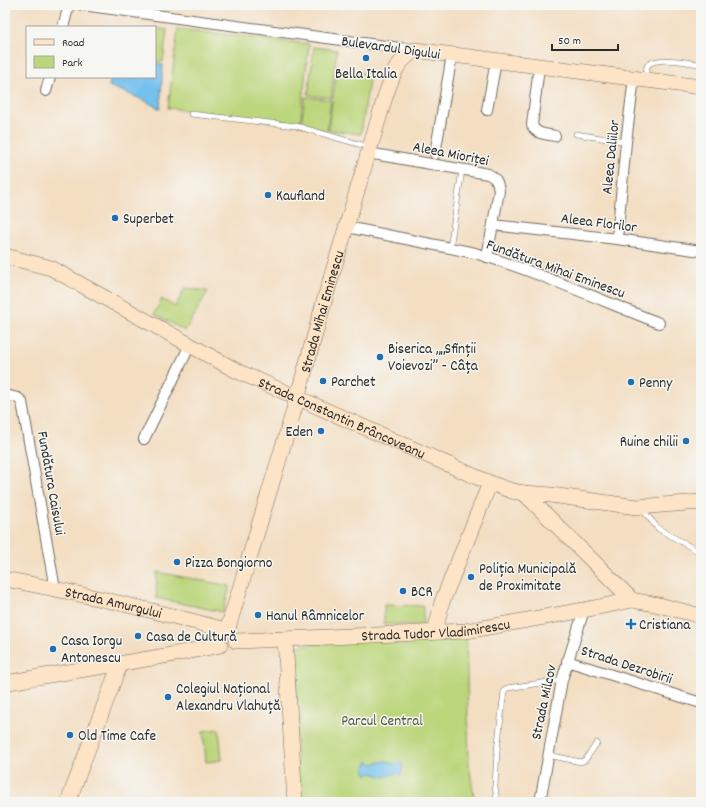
<svg xmlns="http://www.w3.org/2000/svg" width="706" height="807" font-family="Dekko,sans-serif">
  <rect width="100%" height="100%" fill="#f6f6f2"/>
  <filter id="ink" filterUnits="userSpaceOnUse"><feTurbulence type="fractalNoise" baseFrequency=".025" numOctaves="2"/><feDisplacementMap in="SourceGraphic" scale="8" xChannelSelector="R" yChannelSelector="G"/><feConvolveMatrix kernelMatrix="1 2 1 2 8 2 1 2 1" color-interpolation-filters="sRGB"/></filter>
  <filter id="wash" filterUnits="userSpaceOnUse"><feTurbulence type="fractalNoise" baseFrequency=".012" numOctaves="4" result="noise"/><feDisplacementMap in="SourceGraphic" scale="16" xChannelSelector="R" yChannelSelector="G"/><feGaussianBlur stdDeviation="0.9" result="paint"/><feColorMatrix in="noise" values="0 0 0 0 0 0 0 0 0 0 0 0 0 0 0 0 0 1.4 0 .05"/><feComposite in="paint" operator="in"/></filter>
  <g filter="url(#wash)">
    <rect width="100%" height="100%" fill="#f3dec2"/>
    <g fill="#bcd67b" stroke="#748053">
      <polygon points="155,28 167,30 163,62 155,61"/>
      <polygon points="178,29 309,44 300,124 168,108"/>
      <polygon points="314,47 337,50 331,98 308,95"/>
      <polygon points="337,69 370,74 361,134 328,130"/>
      <polygon points="305,97 331,100 327,131 301,125"/>
      <polygon points="185,288 208,291 185,331 154,314 162,299 175,307"/>
      <polygon points="157,572 230,586 223,612 156,598"/>
      <polygon points="384,605 423,606 423,625 384,624"/>
      <polygon points="466,631 469,765 475,802 297,802 296,646 428,633"/>
      <polygon points="219,729 222,760 206,762 203,731"/>
    </g>
    <g fill="#75c1ee" stroke="#50768c">
      <polygon points="155,63 163,65 160,109 144,100 109,86 111,77 155,77"/>
      <path d="M368,761l3,3 15,-3 11,4 3,-3c4,5 3,9 0,14l-3,-3 -13,4 -13,-4 -4,2 -3,-6z"/>
    </g>
  </g>
  <g filter="url(#ink)">
    <g fill="none" stroke-linecap="round" stroke-linejoin="round">
      <defs>
        <g id="lane">
          <path d="M645,78l2,-12c9,-11 41,-3 54,-2"/>
          <polyline points="191,114 296,126 369,147"/>
          <polyline points="576,134 626,142"/>
          <polyline points="450,248 462,170"/>
          <path d="M641,510c8,5 11,13 18,19l42,24"/>
          <polyline points="548,755 581,762 585,760 597,743"/>
          <polyline points="497,802 495,786 497,751 504,691 507,688 562,680"/>
        </g>
        <g id="street">
          <polyline points="82,5 415,50"/>
          <polyline points="63,27 69,5"/>
          <path d="M539,67l-7,58c4,10 14,9 23,11"/>
          <polyline points="46,91 50,77"/>
          <polyline points="487,110 496,61"/>
          <path d="M368,153l120,21c8,4 10,8 11,17l-12,66"/>
          <polyline points="435,154 452,55"/>
          <polyline points="493,225 617,239 701,251"/>
          <path d="M347,227l128,26c63,19 123,46 184,70"/>
          <polyline points="617,239 626,142 634,78"/>
          <polyline points="5,395 18,398 22,402 55,589"/>
          <polyline points="144,439 190,345"/>
          <polyline points="567,661 701,703"/>
          <polyline points="540,802 562,680 584,610"/>
        </g>
        <g id="secondary">
          <path id="s1" d="M5,256l46,12 186,103 253,112 22,8 12,2 27,2 86,12 64,-5"/>
          <polyline points="524,493 632,600 659,605 701,616"/>
          <path id="s2" d="M5,579c72,14 146,30 216,50"/>
          <path id="s3" d="M228,628l65,-215 32,-115 61,-204c8,-22 10,-31 29,-44l286,37"/>
          <polyline points="435,632 442,602 490,483"/>
          <polyline points="285,639 295,802"/>
          <path id="s4" d="M236,641l230,-10 118,-21 48,-10"/>
          <path d="M5,683c72,-14 144,-22 215,-38"/>
          <polyline points="68,802 120,664"/>
        </g>
      </defs>
      <use href="#lane" stroke="#716a60" stroke-width="6"/>
      <use href="#street" stroke="#716a60" stroke-width="12"/>
      <use href="#secondary" stroke="#716a60" stroke-width="16"/>
      <use href="#lane" stroke="#fff" stroke-width="5"/>
      <use href="#street" stroke="#fff" stroke-width="10"/>
      <use href="#secondary" stroke="#fee4c6" stroke-width="15"/>
    </g>
  </g>
  <g fill="#1f6fb2" stroke="#f6f6f2" stroke-width="1.5">
    <circle cx="366" cy="58" r="4"/>
    <circle cx="268" cy="195" r="4"/>
    <circle cx="115" cy="218" r="4"/>
    <circle cx="380" cy="357" r="4"/>
    <circle cx="323" cy="381" r="4"/>
    <circle cx="631" cy="382" r="4"/>
    <circle cx="321" cy="431" r="4"/>
    <circle cx="686" cy="441" r="4"/>
    <circle cx="177" cy="562" r="4"/>
    <circle cx="471" cy="577" r="4"/>
    <circle cx="403" cy="591" r="4"/>
    <circle cx="258" cy="615" r="4"/>
    <path d="M629 618h4v4h4v4h-4v4h-4v-4h-4v-4h4z"/>
    <circle cx="138" cy="636" r="4"/>
    <circle cx="53" cy="649" r="4"/>
    <circle cx="168" cy="697" r="4"/>
    <circle cx="70" cy="735" r="4"/>
  </g>
  <g text-anchor="middle" stroke-width="3" stroke-linejoin="round" paint-order="stroke">
    <g font-size="15" fill="#2b2b2b" stroke="#f6f6f2">
      <text transform="translate(391 47) rotate(8)" y="5">Bulevardul Digului</text>
      <text transform="translate(451 153) rotate(11)" y="5">Aleea Mioriței</text>
      <text transform="translate(610 157) rotate(-84)" y="5">Aleea Daliilor</text>
      <text transform="translate(599 222) rotate(7)" y="5">Aleea Florilor</text>
      <text transform="translate(556 268) rotate(20)" y="5">Fundătura Mihai Eminescu</text>
      <text dy="5" stroke="none"><textPath href="#s3" startOffset="330">Strada Mihai Eminescu</textPath></text>
      <text dy="5" stroke="none"><textPath href="#s1" startOffset="375">Strada Constantin Brâncoveanu</textPath></text>
      <text transform="translate(52 483) rotate(80)" y="5">Fundătura Caisului</text>
      <text dy="5" stroke="none"><textPath href="#s2" startOffset="111">Strada Amurgului</textPath></text>
      <text dy="5" stroke="none"><textPath href="#s4" startOffset="200">Strada Tudor Vladimirescu</textPath></text>
      <text transform="translate(627 664) rotate(18)" y="5">Strada Dezrobirii</text>
      <text transform="translate(543 702) rotate(-78)" y="5">Strada Milcov</text>
    </g>
    <g font-size="15" fill="#2b2b2b" stroke="#f6f6f2" text-anchor="start">
      <text x="366" y="78" text-anchor="middle">Bella Italia</text>
      <text x="276" y="200">Kaufland</text>
      <text x="123" y="223">Superbet</text>
      <text x="388" y="353">Biserica „„Sfinții<tspan x="388" dy="17">Voievozi” - Câța</tspan></text>
      <text x="331" y="386">Parchet</text>
      <text x="639" y="387">Penny</text>
      <text x="313" y="436" text-anchor="end">Eden</text>
      <text x="678" y="446" text-anchor="end">Ruine chilii</text>
      <text x="185" y="567">Pizza Bongiorno</text>
      <text x="479" y="573">Poliția Municipală<tspan x="479" dy="17">de Proximitate</tspan></text>
      <text x="411" y="596">BCR</text>
      <text x="266" y="620">Hanul Râmnicelor</text>
      <text x="639" y="629">Cristiana</text>
      <text x="146" y="641">Casa de Cultură</text>
      <text x="61" y="645">Casa Iorgu<tspan x="61" dy="17">Antonescu</tspan></text>
      <text x="176" y="693">Colegiul Național<tspan x="176" dy="17">Alexandru Vlahuță</tspan></text>
      <text x="78" y="740">Old Time Cafe</text>
    </g>
    <g font-size="15" fill="#4f563f" stroke="#f6f6f2">
      <text x="382" y="725">Parcul Central</text>
    </g>
  </g>
  <rect width="706" height="807" fill="none" stroke="#f6f6f2" stroke-width="20"/>
  <rect x="26" y="26" width="130" height="52" fill="#f6f6f2" stroke="#a5a5a2"/>
  <rect x="34" y="39" width="20" height="6" fill="#fee4c6" stroke="#a5a5a2"/>
  <text x="62" y="46" font-size="12" fill="#2b2b2b">Road</text>
  <rect x="34" y="56" width="20" height="12" fill="#bcd67b" stroke="#a5a5a2"/>
  <text x="62" y="66" font-size="12" fill="#2b2b2b">Park</text>
  <path d="M552 44v6h66v-6" fill="none" stroke="#2b2b2b" stroke-width="2"/>
  <text x="558" y="44" font-size="12" fill="#2b2b2b" stroke="#f6f6f2" stroke-width="3" paint-order="stroke">50 m</text>
</svg>
